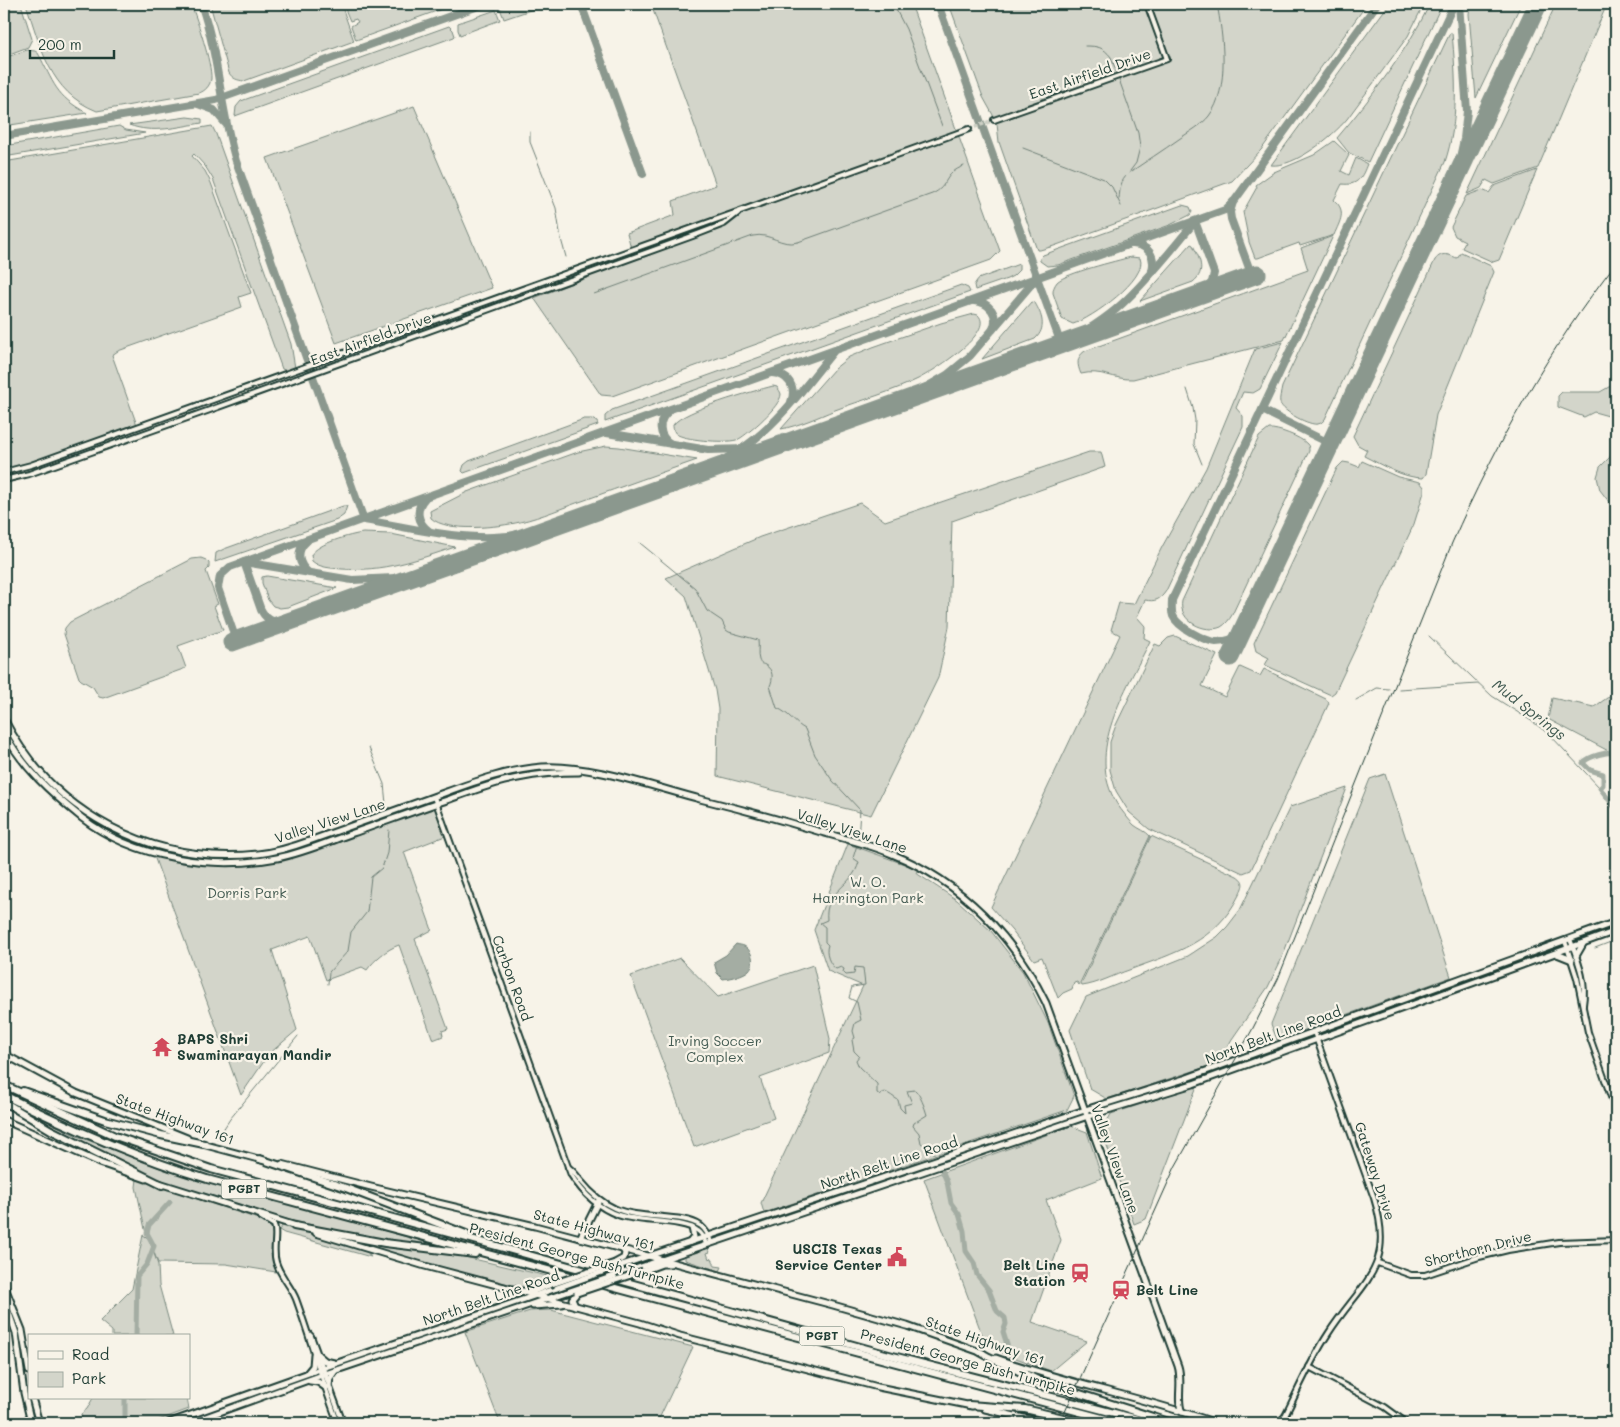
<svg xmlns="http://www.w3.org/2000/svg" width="1620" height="1427" font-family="Mali,sans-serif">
  <rect width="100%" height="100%" fill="#f7f3e8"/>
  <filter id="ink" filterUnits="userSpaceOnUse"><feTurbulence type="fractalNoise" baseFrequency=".02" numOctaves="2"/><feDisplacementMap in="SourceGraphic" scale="10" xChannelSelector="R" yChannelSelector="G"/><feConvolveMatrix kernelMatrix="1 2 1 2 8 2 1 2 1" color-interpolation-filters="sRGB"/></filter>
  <g filter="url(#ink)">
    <g fill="#d3d5ca" stroke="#79897f">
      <polygon points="4,4 21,4 32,39 28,47 4,56"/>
      <path d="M26,4h114l2,5 15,-5h34c6,16 21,59 20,75 -1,7 -6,12 -12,14l-102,18c-48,-19 -56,-64 -71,-107z"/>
      <path d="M210,4h131l13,37 -110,40c-7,-1 -11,-2 -15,-8z"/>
      <polygon points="343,4 456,4 356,40 351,26 358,22 356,19 350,21"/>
      <polygon points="513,4 548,4 504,19 500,8"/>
      <polygon points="672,4 911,4 1000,251 991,260 612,396 601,395 534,298 634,259 627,233 675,215 673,201 716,185 653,10"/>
      <polygon points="949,4 1367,4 1261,150 1232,181 1054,246 1040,250 1037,250 999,142 997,124 994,122 993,115 983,97"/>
      <path d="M1389,4h35l-16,32 -61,83c-14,17 -53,49 -76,46z"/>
      <path d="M1430,4h12l-74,158 -19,-9 -12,-15c35,-41 69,-86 93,-134z"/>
      <polygon points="1470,4 1521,4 1476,98 1469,14"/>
      <polygon points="1556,4 1607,4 1538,168 1494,184 1486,180 1481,188 1467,194"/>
      <polygon points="496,10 500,20 460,35 458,30 458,23"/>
      <polygon points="449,26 453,30 455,36 454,37 235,116 236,107 241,101"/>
      <path d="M1450,33h2c4,44 7,87 -7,129l-120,257c-3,3 -3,4 -7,5 -8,2 -35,-12 -38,-21 -1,-5 1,-10 2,-16z"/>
      <path d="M27,50l8,1 3,2c16,30 17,43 49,60l-83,13v-68z"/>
      <polygon points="414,106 492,288 336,343 267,158"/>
      <path d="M187,117l15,2v4c-25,4 -49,11 -73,2z"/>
      <polygon points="119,126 126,130 145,133 4,157 4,146"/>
      <polygon points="212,126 216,134 291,344 295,368 287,371 282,369 213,179 205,166 194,154 192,156 205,171 211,183 251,293 239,297 242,307 118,351 112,355 137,425 25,465 4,470 4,162"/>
      <path d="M1334,141l15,14 -8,16 8,4 7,-17 11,6c-5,13 -9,22 -25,20l-8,16c13,11 6,21 0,35l-34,11 -1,-3 -41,15h-3l-6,-16 -6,-30 14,-25 -1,-2 18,-13 40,-17z"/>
      <polygon points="1537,170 1499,260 1493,262 1462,248 1465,241 1455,236 1451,227 1466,196 1482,190 1489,193 1494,186"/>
      <polygon points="1182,205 1190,207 1192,212 1190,215 1170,225 1058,265 1047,266 1040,261 1040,258 1043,255"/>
      <path d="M1333,236l-49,104 -151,39c-19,1 -32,-10 -52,-5 -4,-9 -5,-17 4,-23l223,-81 -7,-22z"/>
      <path d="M1191,244l2,1c6,13 14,26 0,37l-53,19z"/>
      <path d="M1461,252l30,14 3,6 -58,143 -10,59 -3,4c-20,0 -41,-13 -59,-22l3,-6 -9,-5 -5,-9 82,-176c7,-9 14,-5 22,-2z"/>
      <path d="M1131,257l9,1c9,20 -49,61 -67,66l-11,-5 -9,-26c0,-4 1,-7 4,-11 9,-9 59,-21 74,-25z"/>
      <polygon points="1019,264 1019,270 1013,276 1007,279 975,290 974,285 978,279"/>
      <polygon points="961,285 968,288 970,292 605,422 605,416 612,410"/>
      <polygon points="1616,286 1616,511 1600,490 1597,477 1600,467 1610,457 1614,442 1616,429 1612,417 1594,412 1584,417 1558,407 1558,396 1562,392 1600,392 1616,383 1615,338 1612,291"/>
      <path d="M1031,302l4,1c7,12 12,25 0,36l-53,20z"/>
      <path d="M974,314l4,1c18,17 -46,57 -60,64 -26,13 -56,21 -83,31 -17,7 -37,16 -54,19l53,-60 15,-12 24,-10 68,-24z"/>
      <path d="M1283,342l-23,47 -7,4 -10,-1 -7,16 7,8v11l-77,164c-6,9 -11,11 -21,9l-8,17 8,9 -1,12 6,3c-23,48 -66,110 -33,163 5,7 11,15 17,21 5,4 12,6 16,11l-71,149 -2,-3 -3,1 -2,6 -9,4 -5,5 -16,-41 -8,3 -22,-29 -21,-24 129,-272 -9,-5 8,-27 15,1 28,-57 44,-79 49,-119z"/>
      <path d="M773,386l4,1c2,3 3,4 4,7 0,12 -32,39 -42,45 -10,5 -51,1 -61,-4 -4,-2 -5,-6 -5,-10 10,-15 81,-34 100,-39z"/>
      <polygon points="584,419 592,419 597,422 598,425 464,473 462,471 464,465 469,461"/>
      <path d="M1269,429c8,-1 32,8 38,15 2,2 2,4 2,7l-77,164c-3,5 -6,9 -11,12 -16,7 -43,-6 -39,-26l77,-164z"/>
      <path d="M606,446l13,1 78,13c-37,13 -74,26 -112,40 -21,7 -43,17 -65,22 -21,5 -73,11 -89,-4l-1,-7 37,-19 111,-40z"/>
      <polygon points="1089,452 1101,452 1105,467 952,521 949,627 938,678 871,815 717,776 718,709 715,690 686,596 666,578 760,537 860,503 885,521"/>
      <polygon points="1362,461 1398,477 1420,482 1424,487 1424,492 1414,524 1335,692 1331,695 1265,665 1269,658 1256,651 1254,643 1337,468 1343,462 1349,463 1359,467"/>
      <polygon points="343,506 347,506 344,515 337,520 215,562 216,553 224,549"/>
      <path d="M363,533l28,1 64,13c-38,13 -73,25 -113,22 -11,-1 -22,-1 -30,-8l-1,-6c7,-12 39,-20 52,-22z"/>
      <polygon points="201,558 206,560 209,563 209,568 206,571 218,604 214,606 223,630 178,646 186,668 103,698 99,697 93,687 81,680 79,678 64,634 65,628 70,622 192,559"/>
      <polygon points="267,576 337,588 288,607 280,608 273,606 268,600 262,583 262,577"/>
      <polygon points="1175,636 1217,655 1202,686 1225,697 1240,667 1260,676 1264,669 1326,699 1329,703 1251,870 1243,873 1149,829 1129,812 1116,791 1110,770 1110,742 1116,725 1155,644 1160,646 1168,638"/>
      <polygon points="1616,695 1616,755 1548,719 1552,698 1594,707 1607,698"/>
      <polygon points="1385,774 1451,977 1277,1040 1271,1024 1370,779"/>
      <polygon points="1347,788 1281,960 1268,987 1232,1039 1218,1063 1107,1099 1090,1089 1070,1030 1086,997 1188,956 1217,937 1227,927 1240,910 1290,807"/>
      <path d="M435,806l10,30 -41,16 28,78 -17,9 33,90 -6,2 1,5 -10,4 -34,-95c-12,4 -25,15 -32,25l-5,-3 -36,13 -16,-44 -38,14 25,80 -28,24 -28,41 -87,-239 31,6 34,3 59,-5z"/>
      <path d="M1151,836l86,40c9,6 6,10 2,19 -23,47 -64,58 -110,75 -15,5 -31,14 -47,16l-1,-2z"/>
      <polygon points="848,844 918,869 916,873 957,900 991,931 1023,972 1048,1023 1074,1096 1067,1110 764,1213 761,1203 863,986 828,971 814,930"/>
      <polygon points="680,958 718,997 813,965 830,1039 829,1053 760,1078 774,1118 694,1147 631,976"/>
      <polygon points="1197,1086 1146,1219 1134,1224 1102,1131 1111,1114"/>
      <polygon points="14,1105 77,1136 168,1171 451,1249 373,1239 273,1216 163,1182 53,1129"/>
      <polygon points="1071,1126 1087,1132 1102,1178 1046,1200 1061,1240 1032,1322 1087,1341 1051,1371 1005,1354 986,1345 924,1179"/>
      <polygon points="137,1179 270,1223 273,1228 271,1253 276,1272 226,1264 158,1263 149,1239 158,1265 159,1285 173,1336 112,1336 112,1331 100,1321 132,1289 143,1235 148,1238 146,1234 136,1187"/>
      <polygon points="282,1226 287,1226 367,1252 371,1257 284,1233 279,1230"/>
      <polygon points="349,1239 452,1254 560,1279 529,1289 420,1262"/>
      <polygon points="707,1247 710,1252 707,1253 709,1259 712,1258 715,1266 722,1267 720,1271 685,1260 685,1255"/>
      <polygon points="551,1310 693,1347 657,1423 500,1423 465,1332 530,1311"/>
      <polygon points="93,1398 187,1398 189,1409 151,1423 83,1423 81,1414 87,1409"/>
    </g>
    <path fill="#a4ada3" stroke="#6f8077" d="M736,944c3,1 6,1 8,2 8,4 12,17 5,24 -5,5 -18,8 -26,9l-6,-6 -3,-11 12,-7z"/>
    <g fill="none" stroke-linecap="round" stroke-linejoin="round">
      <g stroke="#6f8077" stroke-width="1">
        <polyline points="893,4 906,29 942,126"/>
        <path d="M1085,46c13,0 18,1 26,11l27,76 2,14 -4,16 -6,8"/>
        <polyline points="530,132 530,142 556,208 561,239 566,257"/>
        <polyline points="1023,148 1104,179 1112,187 1121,206"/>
        <path d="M1129,173c16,-11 33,-22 50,-34 10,-7 23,-14 30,-23 21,-27 14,-81 8,-112"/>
        <path d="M1119,199c1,-10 1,-18 9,-25"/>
        <path d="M594,294l159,-58c17,-4 28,11 45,6l134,-48c18,-8 10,-20 32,-28"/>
        <polyline points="1187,389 1193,408 1195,420 1194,444 1202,464"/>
        <path d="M640,543l55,45 12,23 15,10 4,9 3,2 29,8c1,6 -1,15 1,20 2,5 2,3 6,5 9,5 8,14 5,21l7,22c12,5 17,15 28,21l10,26 17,25 28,30 -2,30"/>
        <polyline points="1429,636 1492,696 1533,722 1551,736 1600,788"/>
        <polyline points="1399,689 1478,684"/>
        <polyline points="1356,700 1377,688 1389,689"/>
        <polyline points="369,748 384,784 386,804"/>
        <path d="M857,845l-4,13 6,4c-7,26 -35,28 -32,58l-7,3 5,4v15l3,3c-3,8 1,19 8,24l5,-2 3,2 -1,3 3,3 8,-1 1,-7 8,1 2,17 -13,2 -3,11 8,4 4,18 -6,3 -2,8 2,7 -3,2 2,11 5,5 -3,4 3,7 18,17v9l3,2 5,-3c5,2 8,5 13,8l2,8 5,5 -1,-8 8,-2 -5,-12 8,-1c5,4 10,18 12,25l-13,8 -1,3 6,7 2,10 16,13"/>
        <polyline points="1595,948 1616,940"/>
        <polyline points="328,984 329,972 348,951 351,932 367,912 371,877 382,868 387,853 389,830"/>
        <polyline points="217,1139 230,1119 298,1036"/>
      </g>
      <g stroke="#a4ada3" stroke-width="5">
        <path d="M1616,753c-7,-2 -28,3 -33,10l7,7 13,4v11l-3,3 16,21"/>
        <polyline points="942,1170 947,1182 951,1203 959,1214 964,1231 966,1251 974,1263 977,1275 989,1290 997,1311 1005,1318 1006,1324 1003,1332 1011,1357"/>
        <polyline points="136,1336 137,1276 147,1264 154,1246 147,1233 149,1225 170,1202"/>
        <polyline points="1022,1422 1022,1423"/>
        <polyline points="125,1423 125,1398"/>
      </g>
      <g stroke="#8b988e" stroke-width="8">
        <path d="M201,4c18,51 19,105 35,157l128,359c38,6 76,16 115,17 21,1 41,-2 62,-6"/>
        <polyline points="581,4 643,174"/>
        <polyline points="938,4 1061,344"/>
        <polyline points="198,104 214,110 225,123"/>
        <polyline points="4,136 216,100 484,4"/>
        <polyline points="1455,181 1464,139 1467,111 1459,4"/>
        <polyline points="1233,202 1230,212 1231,219 1252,276"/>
        <polyline points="1195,221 1214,273 1212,282 1202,294"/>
        <path d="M1133,244c15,1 23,12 19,26"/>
        <path d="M974,301c16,1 25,14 19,28"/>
        <path d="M1063,344c21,-12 42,-24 60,-41 26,-24 48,-53 71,-80"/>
        <path d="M772,373c16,1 25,14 19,29"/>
        <polyline points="901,402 947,375 970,356 1035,280"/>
        <polyline points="1262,410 1331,444"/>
        <path d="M669,411c-12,9 -11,25 2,33"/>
        <polyline points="607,433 708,450 747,449 791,441"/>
        <path d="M690,477c26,-12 51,-25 72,-44 27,-24 49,-54 71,-81"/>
        <path d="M425,498c-10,11 -8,24 4,33"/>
        <path d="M307,541c-12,10 -9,23 2,32"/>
        <path d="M291,620c-13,4 -23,3 -30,-10l-17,-48 108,18 42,-2 26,-4"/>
        <path d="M1241,633c-7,6 -16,9 -25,9 -12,-1 -38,-15 -43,-26 -2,-5 -1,-10 -1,-16l282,-596"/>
        <polyline points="236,640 218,588 220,576 230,567 1225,210 1235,200 1377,4"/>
      </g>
      <g stroke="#8b988e" stroke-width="19">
        <polyline points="232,642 1257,274"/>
        <polyline points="1230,657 1538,4"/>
      </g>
      <polyline stroke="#cccfc4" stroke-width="4" stroke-dasharray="4 2" stroke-linecap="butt" points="969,129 994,120"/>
      <defs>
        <g id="minor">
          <polyline points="994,120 1167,59 1147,4"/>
          <polyline points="4,472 31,465 969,129"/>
          <polyline points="4,480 29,474 207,411 698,234 724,224 738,213"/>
          <path d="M434,797l137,378c11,17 27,33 47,40 22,8 64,4 80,16 5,3 6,8 8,13"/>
          <path d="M1570,939c8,22 17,43 13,66"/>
          <polyline points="1565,941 1577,978 1588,1032 1616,1111"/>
          <path d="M568,1167c6,4 9,9 13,14 9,11 19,21 33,27 25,12 69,5 87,18 5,4 8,10 10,16"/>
          <path d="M261,1217l13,8c4,10 -2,24 2,37 4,14 15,24 20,37 15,41 26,83 42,124"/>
          <polyline points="1378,1263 1411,1275 1425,1275 1479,1257 1508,1250 1559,1242 1616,1240"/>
          <polyline points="309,1334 311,1336 343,1423"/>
          <polyline points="1309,1367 1385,1407 1407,1423"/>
          <polyline points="1278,1423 1285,1416"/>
          <path d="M1283,1423l2,-7c14,-28 26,-56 43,-82 34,-53 68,-65 46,-136l-60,-166"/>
        </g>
        <g id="major">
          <path d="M4,719c49,95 148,146 254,135 17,-2 35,-7 51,-13 40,-14 79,-28 118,-42 37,-13 75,-29 115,-32 48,-3 112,20 158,32 41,10 81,21 121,33 24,7 48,12 71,22 70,28 122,83 154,149l132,363c5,15 -2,35 4,46"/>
          <path d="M4,732c19,36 47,61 78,86 53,41 131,52 195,40 26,-5 51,-16 76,-25 32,-11 64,-23 97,-34 22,-8 45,-17 68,-21 20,-4 40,-6 61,-6"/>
          <polyline points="1557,954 1572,960"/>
          <polyline points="1576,956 1583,944"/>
          <polyline points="4,1054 76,1093 187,1138"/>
          <polyline points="4,1120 100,1163 146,1179"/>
          <polyline points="202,1144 262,1160"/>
          <polyline points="282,1164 371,1187 535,1226 833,1305 907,1326 983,1353"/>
          <polyline points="159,1183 296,1226"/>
          <polyline points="316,1233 425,1266 640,1323 680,1336 878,1387 972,1406"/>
          <polyline points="580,1238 599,1200"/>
          <polyline points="690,1242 694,1237 692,1228"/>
          <polyline points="615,1263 624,1258 625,1253 622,1248"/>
          <polyline points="622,1265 1085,1110 1184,1079 1616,922"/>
          <polyline points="643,1271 662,1264 670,1264"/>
          <polyline points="614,1276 1088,1116 1193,1084 1616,931"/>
          <polyline points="4,1285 22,1330 29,1371"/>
          <polyline points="523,1291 534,1291 549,1285"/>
          <polyline points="4,1299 16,1333 24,1393 31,1423"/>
          <polyline points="533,1306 562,1304"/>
          <polyline points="575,1306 572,1299 577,1293"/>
          <polyline points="318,1355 325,1361 334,1363"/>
          <path d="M996,1358c72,26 148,39 220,65"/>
          <polyline points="308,1372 313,1366 314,1354"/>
          <polyline points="310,1381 318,1382 325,1387"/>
          <polyline points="329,1386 330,1378 335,1371"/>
          <polyline points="32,1398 39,1423"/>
          <polyline points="985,1409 1046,1423"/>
          <polyline points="168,1423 323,1368 557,1288"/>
          <polyline points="189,1423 325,1374 570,1291"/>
        </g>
        <g id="highway">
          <polyline points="4,1085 115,1136 211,1169 493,1245 889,1355 1153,1423"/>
          <polyline points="23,1091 105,1120 161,1135 204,1144"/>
          <path d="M4,1095c67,34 131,62 203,84l914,244"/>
          <polyline points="4,1102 51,1130 162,1185"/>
          <polyline points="260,1159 346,1188 466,1234"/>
          <polyline points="294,1226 385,1243 475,1254"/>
          <polyline points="980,1352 989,1357 1042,1382 1172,1423"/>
          <polyline points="969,1405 1025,1409 1085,1423"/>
        </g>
      </defs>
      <use href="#minor" stroke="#1f3d34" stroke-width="8"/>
      <use href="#major" stroke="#1f3d34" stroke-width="9"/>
      <use href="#highway" stroke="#1f3d34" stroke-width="10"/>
      <use href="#minor" stroke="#f7f3e8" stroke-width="4"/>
      <use href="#major" stroke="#f7f3e8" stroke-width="5"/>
      <use href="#highway" stroke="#f7f3e8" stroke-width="6"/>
      <path stroke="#1f3d34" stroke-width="1" d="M1060,1423l115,-256 77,-137 26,-51 174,-436c44,-100 97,-194 164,-280"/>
      <defs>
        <g id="major-bridge">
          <polyline points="549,1285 615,1263"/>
          <polyline points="557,1288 622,1265"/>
          <polyline points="570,1291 614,1276"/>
          <polyline points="577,1293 643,1271"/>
        </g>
      </defs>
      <use href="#major-bridge" stroke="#1f3d34" stroke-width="9" stroke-linecap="butt"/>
      <use href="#major-bridge" stroke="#f7f3e8" stroke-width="5"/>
    </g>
  </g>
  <defs>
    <symbol id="temple-bare" viewBox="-9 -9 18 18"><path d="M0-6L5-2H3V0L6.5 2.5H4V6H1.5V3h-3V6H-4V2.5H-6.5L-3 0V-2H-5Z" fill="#d1495b" stroke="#f7f3e8" stroke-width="2.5" paint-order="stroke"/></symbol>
    <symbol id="civic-bare" viewBox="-9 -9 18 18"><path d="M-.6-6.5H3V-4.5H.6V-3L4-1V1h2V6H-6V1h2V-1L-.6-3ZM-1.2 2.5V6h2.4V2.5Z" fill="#d1495b" stroke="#f7f3e8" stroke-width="2.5" paint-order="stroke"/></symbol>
    <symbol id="station-bare" viewBox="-9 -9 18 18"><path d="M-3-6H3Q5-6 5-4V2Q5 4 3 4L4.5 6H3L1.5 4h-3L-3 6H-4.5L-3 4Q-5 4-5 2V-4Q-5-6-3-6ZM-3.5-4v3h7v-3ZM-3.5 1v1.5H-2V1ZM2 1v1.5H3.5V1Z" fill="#d1495b" stroke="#f7f3e8" stroke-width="2.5" paint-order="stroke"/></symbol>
  </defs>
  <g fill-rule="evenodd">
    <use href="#temple-bare" x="148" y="1033" width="28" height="28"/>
    <use href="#civic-bare" x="883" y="1243" width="28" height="28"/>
    <use href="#station-bare" x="1066" y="1259" width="28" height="28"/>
    <use href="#station-bare" x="1107" y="1276" width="28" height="28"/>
  </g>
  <g text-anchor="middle" stroke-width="4.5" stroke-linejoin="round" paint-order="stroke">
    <g fill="#f7f3e8" stroke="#60746a" stroke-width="1">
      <rect x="221.5" y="1179.5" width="45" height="19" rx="4"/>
      <rect x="799.5" y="1326.5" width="45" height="19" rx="4"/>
    </g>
    <g font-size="12" font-weight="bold" fill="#1f3d34">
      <text x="244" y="1193">PGBT</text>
      <text x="822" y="1340">PGBT</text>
    </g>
    <g font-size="14" fill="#1f3d34" stroke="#f7f3e8">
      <text transform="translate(1090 74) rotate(-19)" y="5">East Airfield Drive</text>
      <text transform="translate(371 339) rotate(-20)" y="5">East Airfield Drive</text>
      <text transform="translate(330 821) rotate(-18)" y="5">Valley View Lane</text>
      <text transform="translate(852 831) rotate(18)" y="5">Valley View Lane</text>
      <text transform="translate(512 978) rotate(70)" y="5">Carbon Road</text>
      <text transform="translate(1273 1035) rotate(-20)" y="5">North Belt Line Road</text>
      <text transform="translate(175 1119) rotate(20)" y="5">State Highway 161</text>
      <text transform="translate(1115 1159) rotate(70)" y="5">Valley View Lane</text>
      <text transform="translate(889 1163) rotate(-18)" y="5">North Belt Line Road</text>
      <text transform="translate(1375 1171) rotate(72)" y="5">Gateway Drive</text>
      <text transform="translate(594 1230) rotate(15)" y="5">State Highway 161</text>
      <text transform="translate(1478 1249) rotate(-14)" y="5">Shorthorn Drive</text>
      <text transform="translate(577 1256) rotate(15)" y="5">President George Bush Turnpike</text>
      <text transform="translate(491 1298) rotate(-19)" y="5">North Belt Line Road</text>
      <text transform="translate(985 1341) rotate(19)" y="5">State Highway 161</text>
      <text transform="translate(968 1362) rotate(15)" y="5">President George Bush Turnpike</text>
    </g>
    <g font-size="14" fill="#435b52" stroke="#f7f3e8">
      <text x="868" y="887">W. O.<tspan x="868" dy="16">Harrington Park</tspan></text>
      <text x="247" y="898">Dorris Park</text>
      <text x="715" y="1046">Irving Soccer<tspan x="715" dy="16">Complex</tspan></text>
    </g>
    <g font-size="14" font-weight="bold" fill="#1f3d34" stroke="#f7f3e8" text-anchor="start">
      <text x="177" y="1044">BAPS Shri<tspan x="177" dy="16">Swaminarayan Mandir</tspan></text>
      <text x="882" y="1254" text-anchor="end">USCIS Texas<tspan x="882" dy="16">Service Center</tspan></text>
      <text x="1065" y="1270" text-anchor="end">Belt Line<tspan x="1065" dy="16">Station</tspan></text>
      <text x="1136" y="1295">Belt Line</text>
    </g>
    <g font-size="15" font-style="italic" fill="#405950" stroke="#f7f3e8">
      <text transform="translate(1529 710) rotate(38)" y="5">Mud Springs</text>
    </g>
  </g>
  <rect width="1620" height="1427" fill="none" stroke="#f7f3e8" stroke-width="20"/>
  <rect x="10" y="10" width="1600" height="1407" fill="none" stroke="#1f3d34" stroke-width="2" filter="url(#ink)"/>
  <rect x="28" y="1334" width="162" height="65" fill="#f7f3e8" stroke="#a1aaa0"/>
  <rect x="38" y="1351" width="25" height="8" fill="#f7f3e8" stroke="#a1aaa0"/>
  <text x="72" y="1360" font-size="15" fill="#1f3d34">Road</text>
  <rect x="38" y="1372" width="25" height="15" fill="#d3d5ca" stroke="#a1aaa0"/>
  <text x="72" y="1384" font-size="15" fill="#1f3d34">Park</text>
  <path d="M30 50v8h84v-8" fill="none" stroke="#1f3d34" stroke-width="2.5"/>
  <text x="38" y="50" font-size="15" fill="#1f3d34" stroke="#f7f3e8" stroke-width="4" paint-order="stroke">200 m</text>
</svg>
